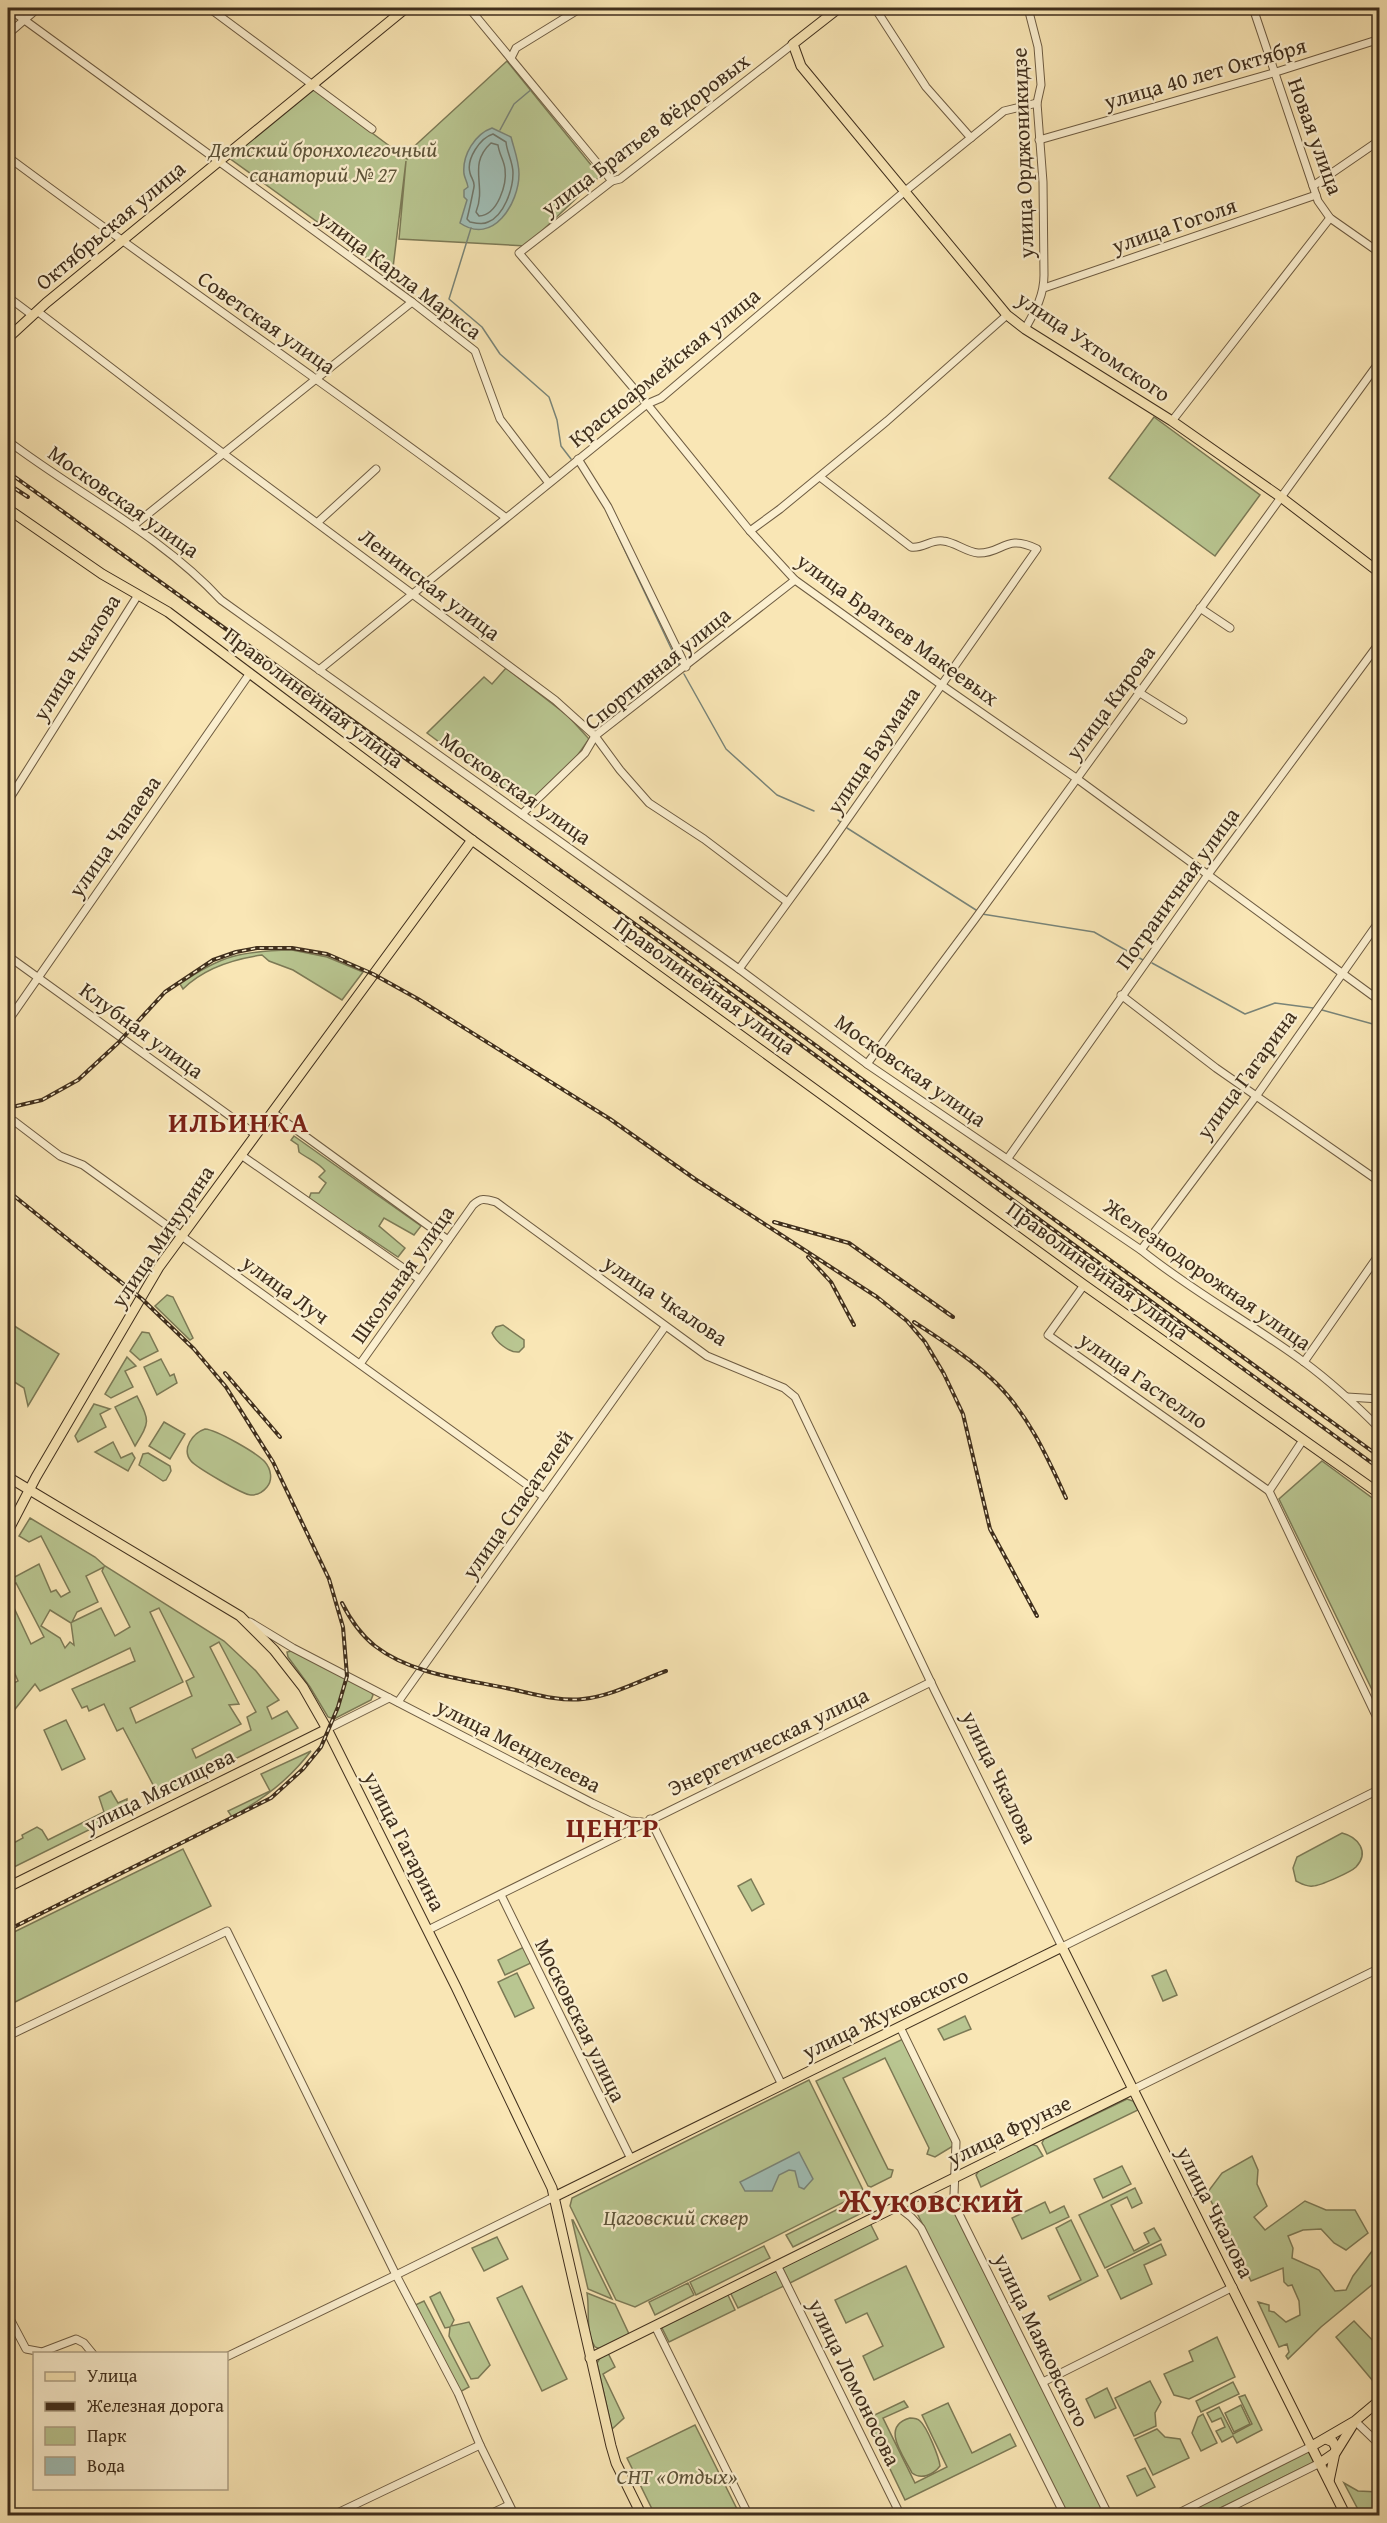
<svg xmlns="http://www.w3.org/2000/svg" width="1387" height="2523" font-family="'Gentium Book Plus',serif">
  <rect width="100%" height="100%" fill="#f9e6b5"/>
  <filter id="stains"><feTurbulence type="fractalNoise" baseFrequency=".00333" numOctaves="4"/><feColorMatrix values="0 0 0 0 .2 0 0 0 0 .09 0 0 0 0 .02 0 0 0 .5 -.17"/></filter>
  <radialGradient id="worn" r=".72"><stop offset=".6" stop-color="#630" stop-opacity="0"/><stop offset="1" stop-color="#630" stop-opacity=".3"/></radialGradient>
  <g fill="#b9c691" stroke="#7c7a56" stroke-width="1.5" fill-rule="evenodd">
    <polygon points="507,61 600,176 526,246 399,239 406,161 392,276 229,158 313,89 407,159 408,152"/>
    <polygon points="1154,417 1260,495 1215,556 1109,478"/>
    <polygon points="506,668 568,716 589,739 575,759 525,806 427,733 484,677 492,684"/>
    <path d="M292,950l35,7 36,15 -21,28 -49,-30 -24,-9 -7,-6c-28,4 -59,14 -79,34l-3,-5c41,-29 62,-33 112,-34z"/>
    <path d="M294,1136l127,90 -7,9 -30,-17 -5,8 26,22 -7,9 -39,-26 -3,4 -48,-34 3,-8h8l7,-10 -7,-6 6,-6c-7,-9 -17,-12 -26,-19l-1,-7 -7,-5z"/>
    <polygon points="167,1295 173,1297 193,1338 190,1340 155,1306"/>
    <polygon points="8,1322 59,1354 28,1406 24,1388 8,1378"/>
    <path d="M503,1325l21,15v7l-5,5c-10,1 -23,-10 -27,-19l4,-6z"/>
    <polygon points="142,1332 149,1333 158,1351 140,1360 130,1351"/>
    <polygon points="127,1357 136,1366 125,1371 133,1387 111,1398 105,1394"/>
    <polygon points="161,1359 170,1376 174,1374 177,1383 157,1395 144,1367"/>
    <path d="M137,1396c13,26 13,25 -2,50l-20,-39z"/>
    <polygon points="94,1404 110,1409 100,1414 106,1427 78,1442 75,1436"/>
    <polygon points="164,1422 185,1434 170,1459 149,1446"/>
    <path d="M205,1429c12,1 52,24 60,33 6,7 8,18 2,25 -4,5 -10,8 -16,8 -8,0 -55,-28 -60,-34 -10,-12 2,-28 14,-32z"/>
    <polygon points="113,1442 121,1458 132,1453 135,1458 128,1471 95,1452"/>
    <polygon points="148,1453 170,1466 171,1471 166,1480 163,1481 139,1465 143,1454"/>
    <polygon points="1322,1461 1379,1503 1379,1704 1279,1499"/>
    <path d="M30,1518l65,39 10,9 119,75 32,30 23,29 -12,7 5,12 15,-8 11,17 -139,68 -36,-68 -6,3 -13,-27 -15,7 -2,-5 -5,2 -10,-19 63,-28 -5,-13 -90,43 -5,-7 -27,34v-32l10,-5 -10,-23v-63l23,49 13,-7 -28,-54 -8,4v-19l5,10 26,-14 12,28 5,-2 5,7 9,-5 -29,-56 -12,6 -10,-6zM104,1567l-2,4 28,56 -15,9 -14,-28 -29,14 5,-10 21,-10 -12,-26zM159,1608l35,69 -8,4 6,15 -56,27 -6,-15 53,-26 -33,-70zM50,1610l21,13 3,22 -4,-3 -5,6 -5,-10 -19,-12zM219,1642l37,70 -9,5 4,13 -55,28 -4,-9 49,-25 -12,-19 10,-1 -29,-57z"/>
    <polygon points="292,1651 370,1690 373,1695 371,1700 334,1719 328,1717 310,1687 288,1657 287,1652"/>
    <polygon points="66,1720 85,1759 62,1770 44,1730"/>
    <path d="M311,1751c-22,29 -48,48 -79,66l-4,-6 42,-20 -9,-17z"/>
    <polygon points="111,1791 118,1803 127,1799 127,1806 121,1809 123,1813 8,1870 8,1846 23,1838 22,1835 37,1827 42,1830 48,1840 104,1812 99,1797"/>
    <path d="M1342,1833c16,4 28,19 14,34 -5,5 -36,19 -43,19 -7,1 -11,-2 -17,-5l-3,-13 4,-11z"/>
    <polygon points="183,1849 211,1906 9,2005 8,1935"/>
    <polygon points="751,1879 764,1904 752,1911 738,1886"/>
    <polygon points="524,1947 531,1963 505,1975 498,1960"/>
    <polygon points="1166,1970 1177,1995 1163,2001 1152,1976"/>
    <polygon points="517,1973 534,2008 515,2017 498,1982"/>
    <polygon points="965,2016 971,2029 944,2040 938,2029"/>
    <polygon points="903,2039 953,2141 953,2146 935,2157 927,2154 929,2148 885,2058 843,2078 888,2169 893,2170 891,2177 871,2187 868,2186 816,2081"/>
    <polygon points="809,2080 864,2192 635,2307 616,2300 570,2206 572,2198"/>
    <polygon points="1127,2099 1133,2101 1138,2110 1047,2154 1042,2143 1044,2139"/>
    <polygon points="1031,2144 1037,2146 1043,2156 981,2187 976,2175 980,2169"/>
    <polygon points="1252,2156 1258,2170 1257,2184 1267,2206 1254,2217 1265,2230 1305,2201 1326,2210 1355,2210 1368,2233 1346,2250 1334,2243 1321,2229 1303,2230 1288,2236 1293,2248 1292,2258 1319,2270 1335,2291 1346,2290 1353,2276 1379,2242 1379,2279 1321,2327 1288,2359 1286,2356 1289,2352 1287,2344 1279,2347 1258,2302 1269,2305 1269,2311 1274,2312 1286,2322 1300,2315 1299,2301 1292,2285 1288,2286 1284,2282 1283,2268 1251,2281 1207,2193 1222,2173"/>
    <polygon points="1122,2166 1131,2184 1103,2198 1094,2179"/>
    <polygon points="1135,2188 1142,2203 1132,2208 1127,2197 1111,2205 1134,2251 1149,2243 1144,2233 1154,2228 1161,2240 1105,2268 1079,2215"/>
    <polygon points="862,2197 868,2210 793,2247 786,2235"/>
    <polygon points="947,2198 1105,2515 1068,2515 917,2213"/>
    <polygon points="1045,2202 1050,2213 1064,2206 1069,2217 1022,2239 1012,2218"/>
    <polygon points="572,2220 573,2220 612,2299 588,2289"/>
    <polygon points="1071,2220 1098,2276 1050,2300 1048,2296 1081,2280 1056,2228"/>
    <polygon points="870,2223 878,2239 790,2283 782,2267"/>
    <polygon points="497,2237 508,2259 484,2271 472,2248"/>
    <polygon points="1161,2244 1166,2255 1144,2265 1152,2284 1121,2299 1107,2270"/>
    <polygon points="764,2246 770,2258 696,2295 690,2282"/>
    <polygon points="906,2266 944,2347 874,2380 863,2356 883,2346 867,2313 846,2323 835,2300"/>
    <polygon points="776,2269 784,2286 738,2308 730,2292"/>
    <polygon points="688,2283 694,2295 655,2315 649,2302"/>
    <polygon points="522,2286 567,2379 542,2391 497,2298"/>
    <polygon points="440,2292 454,2320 451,2326 469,2322 490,2365 478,2378 471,2379 449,2336 450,2327 445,2328 430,2297"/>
    <path d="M587,2293l28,11 14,30 -29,15 -5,-2c-10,-16 -5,-36 -8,-54z"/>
    <polygon points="727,2293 735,2310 669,2342 661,2326"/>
    <polygon points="424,2301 469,2387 458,2393 413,2306"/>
    <polygon points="1354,2321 1379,2347 1378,2398 1378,2387 1336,2337"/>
    <polygon points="1217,2337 1235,2377 1189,2399 1174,2395 1164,2374 1193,2361 1189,2351"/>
    <polygon points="608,2353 615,2367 603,2374 624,2418 612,2429 597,2363 600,2358"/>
    <polygon points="1150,2381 1161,2402 1155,2413 1156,2426 1134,2436 1115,2398"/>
    <polygon points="1233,2382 1239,2394 1201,2412 1196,2401"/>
    <polygon points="1107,2388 1116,2408 1095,2418 1086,2399"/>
    <polygon points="1245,2395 1262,2430 1237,2443 1233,2436 1222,2442 1216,2431 1225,2427 1221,2418 1212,2422 1207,2413 1219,2407 1233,2434 1252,2424 1239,2397"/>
    <polygon points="904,2401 908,2407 883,2418 915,2483 947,2467 922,2415 948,2403 972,2453 1010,2434 1016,2446 905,2500 866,2419"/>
    <polygon points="1241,2405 1250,2424 1234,2432 1225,2413"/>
    <polygon points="1203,2414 1217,2443 1201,2451 1192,2433 1198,2417"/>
    <path d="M910,2418c4,0 7,0 10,3 7,6 19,36 20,45 -7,9 -19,14 -28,7 -9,-18 -32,-47 -2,-55z"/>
    <polygon points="695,2425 740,2515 655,2515 627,2458"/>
    <polygon points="1157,2429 1165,2437 1180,2439 1189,2458 1153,2475 1135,2439"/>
    <polygon points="1308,2451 1314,2462 1206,2515 1179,2516"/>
    <polygon points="1145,2468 1155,2487 1137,2496 1127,2476"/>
    <polygon points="1344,2483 1358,2491 1379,2492 1379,2500 1371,2512 1376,2515 1361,2515"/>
  </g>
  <g fill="#a0beb6" stroke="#798478" stroke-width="1.5">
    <path d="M492,128l19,9c3,12 8,24 8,37 0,29 -26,72 -59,49l7,-23 -3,-3v-7l4,-3c-1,-6 -3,-8 -4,-13 -2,-19 11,-40 28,-46z"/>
    <polygon points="799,2152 813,2179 804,2189 799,2187 795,2171 789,2170 779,2175 772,2191 745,2191 740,2182"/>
  </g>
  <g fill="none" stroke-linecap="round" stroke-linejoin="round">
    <g stroke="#707669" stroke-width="1.5">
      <path d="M493,134l13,8c1,11 7,20 7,31 0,16 -9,43 -25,49 -5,3 -13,1 -18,0l-3,-3c3,-12 5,-22 7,-32 1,-6 -3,-9 -4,-14 -4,-14 10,-35 23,-39z"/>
      <path d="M491,143l7,2c1,9 6,15 7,24 2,15 -7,46 -26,47l-3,-4c11,-27 -9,-47 15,-69z"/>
    </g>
    <g stroke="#798478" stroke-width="1.5">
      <polyline points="500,130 514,104 533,88"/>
      <polyline points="471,228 449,299 482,327 500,354 549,397 557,420 561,446 571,459"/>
      <polyline points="608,515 679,665"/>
      <polyline points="684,674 726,749 777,795 814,811"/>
      <polyline points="838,820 840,822"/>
      <polyline points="847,828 976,910"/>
      <polyline points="982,914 1094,932 1143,960"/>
      <polyline points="1152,963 1245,1014 1275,1003 1313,1008"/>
      <polyline points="1322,1010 1380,1026"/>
    </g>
    <defs>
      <g id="minor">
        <polyline points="8,8 412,302 475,351 500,419 548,482"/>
        <polyline points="209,8 372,129"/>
        <polyline points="469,8 612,181"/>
        <polyline points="875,8 926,87 971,138"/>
        <polyline points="1253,8 1318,201 1330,218 1380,253"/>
        <polyline points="8,34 38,8"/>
        <polyline points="793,44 620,179 612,181 603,188 519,253 647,404 750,531 795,580 940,684 1076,778 1380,1001"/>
        <polyline points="511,58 516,48 581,8"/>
        <polyline points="1039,140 1273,73 1380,39"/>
        <path d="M8,157c164,122 333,237 497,360"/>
        <polyline points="1313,186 1380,140"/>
        <polyline points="1044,288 1316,195"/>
        <polyline points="8,297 32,315"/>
        <polyline points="37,311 224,454 555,700 595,736 620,770 649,803 704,839 786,901"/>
        <path d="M1025,329c10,-18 19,-33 19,-54l-1,-93 -6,-79 4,-18 -3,-38 -10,-39"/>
        <polyline points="1172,421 1330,218"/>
        <path d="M8,441c70,53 153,94 213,159l518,369 128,95 274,186c52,42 110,73 163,112 27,20 52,43 76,67"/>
        <polyline points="578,459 608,507 686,667"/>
        <polyline points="318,522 376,469"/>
        <polyline points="133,526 412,302"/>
        <polyline points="750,531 780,509 887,421 1007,315"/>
        <polyline points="1200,608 1230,628"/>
        <polyline points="319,670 647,404 661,398 904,192 1004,111 1037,103"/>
        <polyline points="1140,693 1183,720"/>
        <polyline points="8,801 138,595"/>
        <polyline points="522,814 585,753 595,736 795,580"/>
        <polyline points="8,956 255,1134"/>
        <path d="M739,969l86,-118 212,-302c-32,-16 -34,5 -59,4 -12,-1 -23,-11 -35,-12 -12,-2 -20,8 -32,6l-91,-70"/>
        <polyline points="1121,995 1216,1068 1380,1182"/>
        <polyline points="8,1021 250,673"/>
        <polyline points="867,1064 975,919 1380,361"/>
        <polyline points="272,1112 448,1240"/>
        <polyline points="8,1131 14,1121 60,1156 83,1165 544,1497"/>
        <polyline points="241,1155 419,1279"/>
        <polyline points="1008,1158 1207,876 1380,642"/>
        <polyline points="1141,1250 1257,1095 1380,920"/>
        <polyline points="1084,1285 1048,1335 1269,1491 1303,1440"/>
        <polyline points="1304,1362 1380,1253"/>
        <path d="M360,1364l113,-159c8,-8 13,-6 23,-3l211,154 77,32 11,9 140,294 127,256 318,-158"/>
        <polyline points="1347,1397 1380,1399"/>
        <polyline points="1269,1491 1380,1724"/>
        <polyline points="250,1622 293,1648 592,1803 630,1821 642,1822"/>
        <polyline points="398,1702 665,1327"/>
        <polyline points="327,1729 389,1698"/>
        <polyline points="650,1819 782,2085"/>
        <polyline points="501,1895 631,2159"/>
        <polyline points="428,1930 931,1682"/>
        <polyline points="900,2027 956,2142 954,2195 957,2210 1109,2516"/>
        <polyline points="8,2036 227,1931 396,2275 554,2197"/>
        <polyline points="1134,2089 1380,1968"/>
        <polyline points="897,2206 911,2217 921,2228 1065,2516"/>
        <polyline points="777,2265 901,2516"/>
        <polyline points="8,2315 26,2349 42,2352 76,2339 84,2343 93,2354"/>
        <polyline points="655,2326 749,2516"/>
        <polyline points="226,2357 396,2275 458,2393 480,2445"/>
        <polyline points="1043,2382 1233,2287"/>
        <polyline points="1355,2421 1380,2445"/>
        <polyline points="331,2516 480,2445 515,2516"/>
        <polyline points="486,2516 509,2505"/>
        <polyline points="1173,2516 1312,2446"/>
        <polyline points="1213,2516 1320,2463"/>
      </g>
      <g id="major">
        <polyline points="839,8 793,44 801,66 1007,315 1025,329 1172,421 1282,498 1380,573"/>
        <polyline points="8,338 46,303 406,8"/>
        <polyline points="8,509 102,574 168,612 472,840 1084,1285 1380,1494"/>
        <polyline points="8,1477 240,1616 274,1650 303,1687 327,1729 456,1987 552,2188 611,2446 616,2463 642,2516"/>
        <polyline points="8,1531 36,1477 159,1267 472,840"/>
        <polyline points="8,1887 327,1729"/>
        <polyline points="554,2197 1062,1947 1346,2516"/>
        <polyline points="590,2358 1134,2089"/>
        <polyline points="1326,2439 1333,2442 1336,2448 1329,2481"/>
        <polyline points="1312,2446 1355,2421 1380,2400"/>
        <polyline points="1320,2463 1336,2452 1354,2423"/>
      </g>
    </defs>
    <use href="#minor" stroke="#6e5c42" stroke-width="9"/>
    <use href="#major" stroke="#3f2e1c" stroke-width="11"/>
    <use href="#minor" stroke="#fbefcf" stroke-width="7"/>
    <use href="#major" stroke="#f9e6b5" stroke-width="9"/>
    <defs>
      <g id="rail">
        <polyline points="8,472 703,973 1380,1469"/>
        <polyline points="8,484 28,497"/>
        <polyline points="641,918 1380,1457"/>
        <polyline points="8,1108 42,1100 78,1080 118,1043 165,992 213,960 236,952 257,948 292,948 327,954 373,974 418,999 610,1119 695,1179 877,1297 907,1321 925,1342 944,1374 963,1414 990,1529 1037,1616"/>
        <polyline points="8,1191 142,1299 194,1349 226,1387 273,1462 329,1579 343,1627 347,1676 338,1707 321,1747 303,1769 271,1798 8,1930"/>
        <polyline points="774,1222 849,1243 953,1317"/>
        <polyline points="808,1257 831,1282 854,1325"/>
        <path d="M914,1322c27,18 56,36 79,58 34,32 54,76 73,118"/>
        <polyline points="225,1373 280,1437"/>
        <path d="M342,1603c8,16 19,32 33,43 36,28 88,33 131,42 25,5 52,14 77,11 29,-3 56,-18 83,-28"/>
      </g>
    </defs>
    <use href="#rail" stroke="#3f2e1c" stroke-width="4"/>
    <use href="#rail" stroke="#fbefcf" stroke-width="1.5" stroke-dasharray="4.5" stroke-linecap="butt"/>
  </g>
  <g text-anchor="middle" stroke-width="4.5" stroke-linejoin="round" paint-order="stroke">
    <g font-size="22" fill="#3f2e1c" stroke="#fbefcf">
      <text transform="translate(1205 73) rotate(-16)" y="8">улица 40 лет Октября</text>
      <text transform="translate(645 134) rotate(-37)" y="8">улица Братьев Фёдоровых</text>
      <text transform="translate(1316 136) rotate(70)" y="8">Новая улица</text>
      <text transform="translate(1022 153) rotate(-92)" y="8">улица Орджоникидзе</text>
      <text transform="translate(110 225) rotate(-40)" y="8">Октябрьская улица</text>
      <text transform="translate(1174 225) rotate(-19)" y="8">улица Гоголя</text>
      <text transform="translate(400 274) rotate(37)" y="8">улица Карла Маркса</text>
      <text transform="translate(267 322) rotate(35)" y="8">Советская улица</text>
      <text transform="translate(1094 346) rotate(34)" y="8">улица Ухтомского</text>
      <text transform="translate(664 367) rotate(-39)" y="8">Красноармейская улица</text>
      <text transform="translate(124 501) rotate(35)" y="8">Московская улица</text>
      <text transform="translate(430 584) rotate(37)" y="8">Ленинская улица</text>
      <text transform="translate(898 629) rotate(36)" y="8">улица Братьев Макеевых</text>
      <text transform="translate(76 657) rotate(-58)" y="8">улица Чкалова</text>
      <text transform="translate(657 668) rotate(-39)" y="8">Спортивная улица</text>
      <text transform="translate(314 697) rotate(37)" y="8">Праволинейная улица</text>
      <text transform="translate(1110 702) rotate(-54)" y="8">улица Кирова</text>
      <text transform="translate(873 750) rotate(-56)" y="8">улица Баумана</text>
      <text transform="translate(516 788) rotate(35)" y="8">Московская улица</text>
      <text transform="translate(114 836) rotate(-55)" y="8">улица Чапаева</text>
      <text transform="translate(1177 888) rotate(-54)" y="8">Пограничная улица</text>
      <text transform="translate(705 985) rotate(36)" y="8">Праволинейная улица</text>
      <text transform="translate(142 1030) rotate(36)" y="8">Клубная улица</text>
      <text transform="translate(911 1070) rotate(35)" y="8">Московская улица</text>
      <text transform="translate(1246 1074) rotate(-54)" y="8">улица Гагарина</text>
      <text transform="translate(162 1236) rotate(-56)" y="8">улица Мичурина</text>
      <text transform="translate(1098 1270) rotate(36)" y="8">Праволинейная улица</text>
      <text transform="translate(402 1274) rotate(-55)" y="8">Школьная улица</text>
      <text transform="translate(1208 1274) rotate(35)" y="8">Железнодорожная улица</text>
      <text transform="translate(286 1289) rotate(36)" y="8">улица Луч</text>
      <text transform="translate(666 1300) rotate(34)" y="8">улица Чкалова</text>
      <text transform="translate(1144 1380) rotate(35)" y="8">улица Гастелло</text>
      <text transform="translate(517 1504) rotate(-55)" y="8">улица Спасателей</text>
      <text transform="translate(768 1741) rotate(-26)" y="8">Энергетическая улица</text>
      <text transform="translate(519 1745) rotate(27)" y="8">улица Менделеева</text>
      <text transform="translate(1000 1777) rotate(64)" y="8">улица Чкалова</text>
      <text transform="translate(159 1790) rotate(-26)" y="8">улица Мясищева</text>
      <text transform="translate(405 1841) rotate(63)" y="8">улица Гагарина</text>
      <text transform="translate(885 2013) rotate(-26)" y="8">улица Жуковского</text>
      <text transform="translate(581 2020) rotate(64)" y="8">Московская улица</text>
      <text transform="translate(1009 2130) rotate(-26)" y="8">улица Фрунзе</text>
      <text transform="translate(1216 2212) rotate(63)" y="8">улица Чкалова</text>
      <text transform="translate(1042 2340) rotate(64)" y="8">улица Маяковского</text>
      <text transform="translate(855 2382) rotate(64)" y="8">улица Ломоносова</text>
    </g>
    <g font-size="22" font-style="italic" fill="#5e5439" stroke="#fbefcf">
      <text x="323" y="157">Детский бронхолегочный<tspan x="323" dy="25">санаторий № 27</tspan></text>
      <text x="676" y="2225">Цаговский сквер</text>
      <text x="677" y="2484">СНТ «Отдых»</text>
    </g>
    <g font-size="28" font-weight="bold" letter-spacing="1.5" fill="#7a1f14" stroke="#fbefcf">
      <text x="239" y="1132">ИЛЬИНКА</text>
      <text x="613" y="1837">ЦЕНТР</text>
    </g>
    <g font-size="34" font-weight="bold" fill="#7a1f14" stroke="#fbefcf">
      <text x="931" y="2212">Жуковский</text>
    </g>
  </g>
  <rect width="1387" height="2523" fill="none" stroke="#f9e6b5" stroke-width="30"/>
  <rect x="9" y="9" width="1369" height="2505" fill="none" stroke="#3f2e1c" stroke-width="3"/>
  <rect x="15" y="15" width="1357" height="2493" fill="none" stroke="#3f2e1c" stroke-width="1.5"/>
  <rect x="33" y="2352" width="195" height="138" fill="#fbefcf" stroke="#b0a287" stroke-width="1.5"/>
  <rect x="45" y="2372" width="30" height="9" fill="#f9e6b5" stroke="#b0a287" stroke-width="1.5"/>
  <text x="87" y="2382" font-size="18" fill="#3f2e1c">Улица</text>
  <rect x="45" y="2402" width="30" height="9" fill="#3f2e1c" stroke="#b0a287" stroke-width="1.5"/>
  <text x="87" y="2412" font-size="18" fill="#3f2e1c">Железная дорога</text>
  <rect x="45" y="2427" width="30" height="18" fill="#b9c691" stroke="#b0a287" stroke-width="1.5"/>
  <text x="87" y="2442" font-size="18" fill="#3f2e1c">Парк</text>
  <rect x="45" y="2457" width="30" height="18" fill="#a0beb6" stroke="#b0a287" stroke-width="1.5"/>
  <text x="87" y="2472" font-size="18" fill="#3f2e1c">Вода</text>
  <rect width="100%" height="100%" filter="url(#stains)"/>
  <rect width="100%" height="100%" fill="url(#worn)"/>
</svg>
